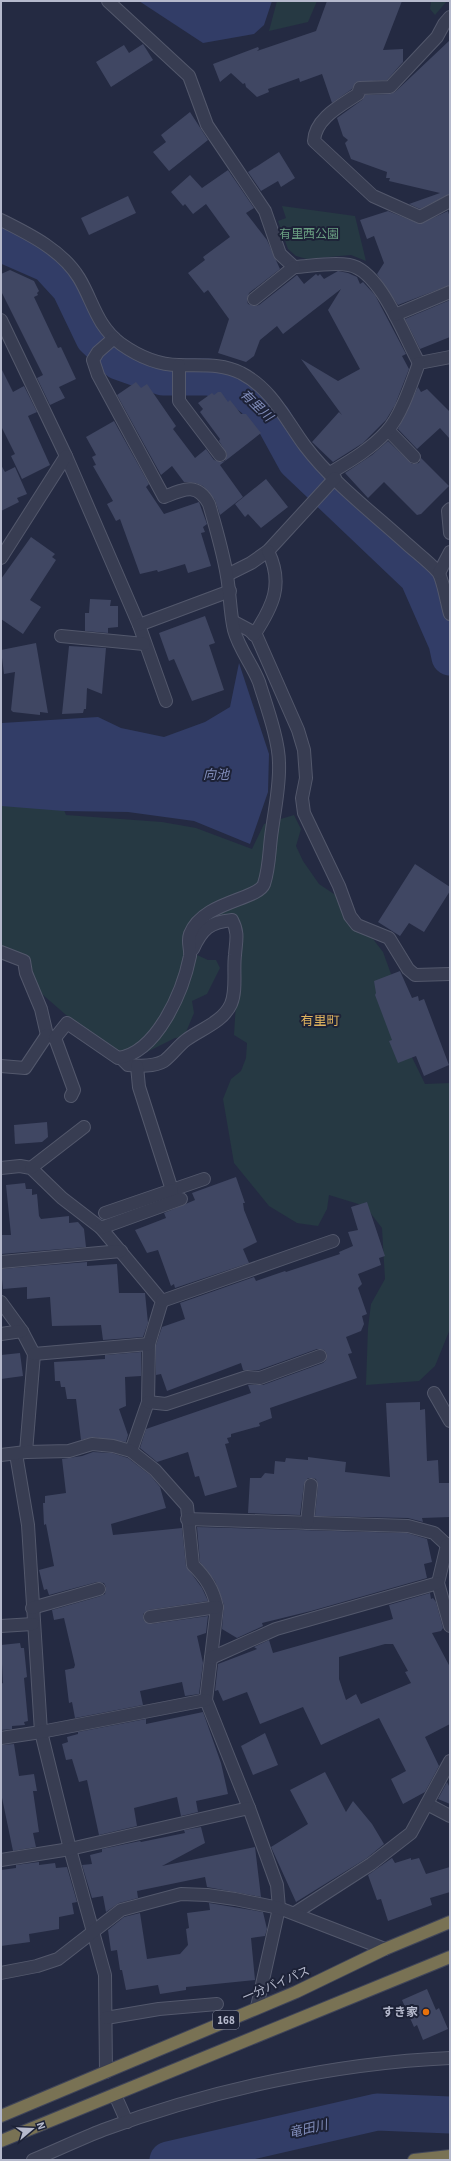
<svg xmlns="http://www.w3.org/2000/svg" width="451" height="2161" font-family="'Source Sans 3','Noto Sans JP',sans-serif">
  <rect width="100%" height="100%" fill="#242a42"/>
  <g fill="#263943">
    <polygon points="277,1 317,1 308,22 269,31"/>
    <polygon points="431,1 447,1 435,15 430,9"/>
    <polygon points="282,206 355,216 366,261 351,255 307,259 296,256 288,249 278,221 286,218"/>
    <polygon points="1,726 60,800 66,815 162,822 196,828 252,849 264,824 294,815 301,829 296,846 303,861 319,884 343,900 383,952 391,974 387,1006 425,1084 450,1083 450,1329 435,1366 419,1381 366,1385 368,1328 371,1304 385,1279 382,1228 365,1206 329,1195 327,1209 318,1226 297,1223 269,1206 234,1163 223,1099 231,1079 241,1071 246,1058 247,1043 234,1035 236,1002 235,920 210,922 195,954 208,960 216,960 220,968 207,994 192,1001 194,1013 184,1037 175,1038 143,1054 127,1055 114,1051 73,1021 35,988 28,960 1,947"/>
  </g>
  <g fill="#323d67">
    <polygon points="139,1 272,1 264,25 254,34 203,43"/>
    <polygon points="239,663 269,754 268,792 250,844 194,821 128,812 64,811 1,806 2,723 98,717 121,728 164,737 205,722 230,707"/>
  </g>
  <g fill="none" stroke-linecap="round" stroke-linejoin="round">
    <g stroke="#323d67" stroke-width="37">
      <polyline points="1,242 7,246 48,264 70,288 94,338 118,361 163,377 209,377 233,384 253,398 273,419 296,461 418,577 447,643 450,657"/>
      <polyline points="168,2160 377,2112 450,2115"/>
    </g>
  </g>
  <g fill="#404763" fill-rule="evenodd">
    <polygon points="327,1 402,1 383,50 403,49 403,62 387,80 356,82 352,89 332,103 322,74 300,82 299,78 268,89 269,92 257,97 246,87 245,83 243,84 231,73 220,82 213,64 258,47 259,49 257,51 316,31"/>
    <polygon points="450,40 450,194 420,209 409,204 440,193 389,181 390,178 386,178 387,172 351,159 345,143 348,140 343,136 337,118 362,100 365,95 390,94 395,92"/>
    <polygon points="143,44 153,60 111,87 96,62 124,45 129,53"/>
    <polygon points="190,112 208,140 169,171 153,152 166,142 161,135"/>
    <polygon points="279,152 295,178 281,187 278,181 261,191 248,172"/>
    <polygon points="228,170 254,208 246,213 267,240 280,269 249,293 247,300 248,304 255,306 259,305 297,275 304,284 316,274 318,276 320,274 324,279 338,271 348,273 357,277 360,284 363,282 375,295 406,354 402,356 409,369 395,405 386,420 363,443 333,462 312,442 339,412 342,415 301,359 338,381 360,369 328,310 341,289 283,334 277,326 260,340 254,356 246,362 218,353 229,319 208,290 204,293 188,273 205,260 203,257 230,237 206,204 193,214 185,204 183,206 171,192 190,175 202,188"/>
    <polygon points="128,196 136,213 89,235 81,218"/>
    <polygon points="388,211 420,224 448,211 450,218 450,285 398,305 377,274 384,263 374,236 367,239 360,220"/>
    <polygon points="10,270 34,281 39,291 37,293 38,295 34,297 58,348 61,347 76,379 59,387 65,398 50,405 37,378 43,375 1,291 1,274"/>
    <polygon points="450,300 450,337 420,349 405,319"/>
    <polygon points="1,368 13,392 24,386 37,412 28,416 50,465 22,479 11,456 15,454 1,426"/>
    <polygon points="136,382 141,388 147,384 176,426 173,429 195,458 206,449 214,460 221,462 225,461 227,454 219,441 220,439 200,412 203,409 198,403 212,393 214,395 218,392 221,392 228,402 230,400 241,414 246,414 261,433 220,465 243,497 220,515 215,500 203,486 196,483 184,482 172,466 161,475 117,395"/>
    <polygon points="418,387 421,392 427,389 450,412 450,439 440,428 417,449 398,429"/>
    <polygon points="114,421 149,484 146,487 164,514 199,502 207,524 203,527 205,532 201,533 211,566 188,573 185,564 158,572 157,570 140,574 120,519 116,521 107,504 113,501 93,466 96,465 92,457 96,455 86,437"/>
    <polygon points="388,441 412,464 419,463 421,458 449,486 421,514 417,515 384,482 368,498 345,473 372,455"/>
    <polygon points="1,465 5,472 15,467 27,494 17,498 19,502 1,511"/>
    <polygon points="266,479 288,507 261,528 248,514 245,517 235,504"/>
    <polygon points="31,537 55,554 52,557 56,560 30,600 41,607 23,634 1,619 1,579"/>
    <polygon points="90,599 111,600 110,606 118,606 118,627 108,628 108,633 85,631 85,613 89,613"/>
    <polygon points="205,616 215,643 209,645 224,690 192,701 174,659 169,661 159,633"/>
    <polygon points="36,643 48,713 40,712 40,715 13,712 11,710 15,672 4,674 1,650"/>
    <polygon points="69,646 106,648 102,694 87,688 86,709 84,709 83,713 62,714"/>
    <polygon points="415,864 450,887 450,891 424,932 409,923 400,936 378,922"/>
    <polygon points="400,971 412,998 418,996 419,1001 424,999 449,1065 424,1076 416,1056 398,1063 389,1041 392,1040 375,995 376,993 374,981"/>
    <polygon points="47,1122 48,1137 42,1142 15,1144 14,1125"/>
    <polygon points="236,1177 245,1203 243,1203 244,1210 257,1242 243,1249 249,1263 175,1288 174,1284 171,1286 158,1250 147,1253 135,1230 166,1218 164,1213 195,1200 192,1193"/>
    <polygon points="25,1183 26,1189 32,1189 32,1195 37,1194 39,1216 41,1219 69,1216 69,1223 78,1222 84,1229 86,1247 1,1254 1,1235 11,1235 6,1185"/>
    <polygon points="367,1202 385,1256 379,1258 381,1265 358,1274 362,1284 358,1288 367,1314 362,1316 364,1324 361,1331 346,1337 352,1353 348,1354 357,1378 270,1408 272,1418 259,1423 260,1426 231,1434 231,1437 227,1438 229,1443 225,1444 237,1487 205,1496 199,1476 195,1477 188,1452 157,1462 140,1448 146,1429 251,1393 248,1385 263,1385 323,1363 326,1360 327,1354 324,1350 317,1349 259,1370 243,1370 241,1363 167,1391 161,1374 156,1375 156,1345 162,1327 185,1319 180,1303 254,1277 256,1281 285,1271 286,1272 340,1254 339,1252 353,1246 348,1232 358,1230 351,1207"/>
    <polygon points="87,1262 87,1266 117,1264 119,1293 145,1293 148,1323 143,1337 103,1340 101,1325 52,1326 50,1297 27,1299 27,1287 3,1289 1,1269"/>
    <polygon points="141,1352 141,1376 125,1377 126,1406 119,1409 128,1435 126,1442 93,1437 81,1440 76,1399 67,1399 65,1387 61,1387 60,1381 55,1381 54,1362 105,1359 105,1355"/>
    <polygon points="20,1353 23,1376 1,1379 1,1355"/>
    <polygon points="420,1402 420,1410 425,1409 427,1461 438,1460 439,1483 450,1483 450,1517 422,1518 423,1522 408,1518 315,1516 318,1485 316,1479 311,1478 308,1478 304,1484 300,1515 248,1513 250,1478 261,1478 265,1473 274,1474 275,1461 285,1462 286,1458 308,1460 308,1457 346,1462 345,1472 390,1477 386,1403"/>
    <polygon points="93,1452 112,1453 128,1458 150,1475 160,1487 166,1508 111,1524 113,1535 182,1528 186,1566 202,1588 208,1601 149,1610 143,1614 144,1621 151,1624 208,1616 206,1633 197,1636 203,1663 199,1694 185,1696 182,1682 140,1691 143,1705 75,1718 72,1702 69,1703 65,1670 74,1668 75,1665 64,1618 54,1620 52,1610 101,1596 105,1594 106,1587 104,1583 97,1582 49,1595 47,1589 44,1590 39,1570 54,1566 46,1524 44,1525 43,1503 45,1503 45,1496 66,1493 62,1459 82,1456"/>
    <polygon points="197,1527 407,1533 427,1539 432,1562 424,1564 427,1578 311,1611 262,1623 263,1626 237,1638 222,1629 224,1605 215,1581 200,1562"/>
    <path d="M430,1593l1,6 2,-1 3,4 7,26 -2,3 -9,2 18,34v57l-25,13 14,29 -14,26 -22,12 -12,-25 15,-8 -27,-53 -58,27 -18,-38 -43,17 -13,-32 -24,9 -5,-11 -3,1 3,-27 39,-15 -3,-2 15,-7 4,13 120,-34 -4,-14zM385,1644h8l15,27 -3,1 6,11 -50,21 -5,-10 -10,6 -7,-21v-22z"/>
    <polygon points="20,1643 21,1648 24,1648 27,1677 24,1678 28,1721 24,1722 25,1725 12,1726 12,1729 1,1730 1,1684 3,1683 1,1645"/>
    <polygon points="203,1712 221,1763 228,1794 196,1801 198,1812 181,1816 177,1797 134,1808 137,1826 99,1835 87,1780 79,1782 72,1759 66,1760 62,1744 68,1742 67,1737 78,1734 78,1732 146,1719 146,1724"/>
    <polygon points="265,1733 278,1765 253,1775 241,1746"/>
    <polygon points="14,1744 19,1776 34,1774 37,1791 33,1791 39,1832 33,1833 36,1847 13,1851 1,1793 1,1745"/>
    <polygon points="325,1772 346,1812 353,1801 372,1824 384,1844 367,1858 296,1902 271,1847 308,1824 290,1790"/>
    <polygon points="447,1782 450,1788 450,1804 438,1799"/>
    <polygon points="201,1827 205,1843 162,1866 255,1847 261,1897 207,1887 205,1877 137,1891 138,1898 119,1903 106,1912 103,1896 92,1898 82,1865 92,1864 90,1855 102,1852 102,1849 140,1841 141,1842 185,1833 184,1830"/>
    <polygon points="392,1858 395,1863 411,1858 411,1860 419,1858 426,1874 450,1867 450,1892 430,1898 432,1905 388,1921 381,1899 377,1900 368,1875"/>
    <polygon points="39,1862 39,1865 55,1863 56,1868 67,1867 77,1902 72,1903 74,1914 59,1917 59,1929 29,1934 30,1942 1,1946 1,1870 16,1868 16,1865"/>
    <polygon points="209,1903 263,1912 267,1929 265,1936 251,1938 255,1980 186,1987 186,1990 160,1994 158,1985 126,1990 122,1970 120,1970 117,1950 111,1951 108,1930 124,1917 140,1913 147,1959 180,1954 188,1945 186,1929 189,1928 187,1913 210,1910"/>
    <polygon points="427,1989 436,2010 439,2008 448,2029 423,2040 417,2025 414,2027 402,2000"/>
  </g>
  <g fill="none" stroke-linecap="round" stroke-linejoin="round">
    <defs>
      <g id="minor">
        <path d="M108,1l81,75 18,49 58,86 15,43 14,13c17,-1 38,-5 55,-2 31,5 55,71 70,98l31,-6"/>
        <path d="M450,17l-6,7 -7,13 -47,50 -30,1 -2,6c-16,11 -43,24 -44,47l59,55 47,21 30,-16"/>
        <path d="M1,220c28,14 61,30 78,58 14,23 17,47 42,66 17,12 37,21 58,21 23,1 41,-2 62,8 31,16 44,46 64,73 28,37 68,67 102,98 10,9 22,18 31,28 5,7 9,32 12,42"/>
        <polyline points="254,299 294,267"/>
        <polyline points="395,315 450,292"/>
        <polyline points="1,320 66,456 139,625 166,701"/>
        <polyline points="179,365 179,401 220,455"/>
        <polyline points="388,430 414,457"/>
        <path d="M330,473c20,-12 41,-24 57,-42 14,-15 25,-49 32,-68"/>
        <polyline points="450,509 448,511 450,533"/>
        <polyline points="1,558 66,456"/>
        <polyline points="439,573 450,552"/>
        <polyline points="227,575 251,563 268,551 335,478"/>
        <polyline points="234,622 249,630 257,637 298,730 304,750 306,778 302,798 304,813 339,886 350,916 357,925 389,938 408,969 415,975 450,974"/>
        <polyline points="139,625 230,591"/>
        <path d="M254,635c19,-29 30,-51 14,-84"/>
        <polyline points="61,636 144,644"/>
        <polyline points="1,952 24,961 26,973 41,1009 47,1035 55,1038"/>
        <path d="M121,1058l7,7c11,1 26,2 36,-4 8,-6 14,-15 22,-21 15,-11 37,-18 45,-36 6,-14 2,-33 4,-49 1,-14 4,-22 -3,-35 -22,2 -30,9 -39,29"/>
        <polyline points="1,1066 25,1068 47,1035"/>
        <polyline points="137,1066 139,1087 172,1190 204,1179"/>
        <path d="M71,1096l3,-6 -19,-52 12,-15 51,35c39,-5 65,-67 72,-102 1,-7 -3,-14 0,-22 13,-33 68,-34 74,-50 6,-18 5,-36 8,-54 3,-22 8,-45 7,-67 0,-23 -13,-58 -20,-81 -7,-18 -20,-33 -25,-52 -4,-17 -4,-37 -7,-54 -4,-24 -11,-48 -18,-72 -12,-22 -25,-15 -45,-7l-66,-122 -5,-15 5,-8 16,-14"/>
        <polyline points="1,1168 20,1166 31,1168 62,1198 101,1228 162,1301 149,1344 148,1402 131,1451"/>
        <polyline points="31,1168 84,1127"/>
        <polyline points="105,1213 172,1190"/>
        <polyline points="101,1228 181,1199"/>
        <polyline points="1,1262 121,1251"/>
        <polyline points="162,1301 333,1241"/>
        <polyline points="1,1302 22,1331 34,1354 26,1452"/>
        <polyline points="1,1334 22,1331"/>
        <polyline points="34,1354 149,1344"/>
        <polyline points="434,1393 450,1421"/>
        <polyline points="148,1402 166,1404 247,1377 260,1378 320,1356"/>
        <polyline points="16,1454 28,1525 41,1732 70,1849 105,1975 106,2072"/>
        <path d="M1,1455l25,-3 43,-1 23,-7 21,2 18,5 24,19 32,36 6,59c13,13 20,24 24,42l-11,93 43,108"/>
        <polyline points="187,1519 408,1526 434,1533 447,1545"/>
        <polyline points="307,1523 311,1485"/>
        <polyline points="450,1544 447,1545 438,1583 450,1626"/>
        <polyline points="32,1608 99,1589"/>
        <polyline points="150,1617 217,1607"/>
        <polyline points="1,1626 33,1624"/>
        <polyline points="211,1658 276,1629 438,1583"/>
        <polyline points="1,1738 41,1732 206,1700"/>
        <polyline points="427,1804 450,1816"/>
        <polyline points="1,1860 70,1849 249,1808 277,1885 279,1908 257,2007"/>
        <polyline points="295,1913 371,1864 411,1833 450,1761"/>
        <polyline points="1,1973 37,1966 58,1959 121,1910 181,1894 207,1895 235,1899 279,1908 385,1949"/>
        <polyline points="106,2018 159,2009 217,2004"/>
        <polyline points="115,2095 127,2122"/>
        <path d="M33,2160c24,-10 47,-21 70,-30 107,-40 233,-67 347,-72"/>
      </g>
      <g id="highway">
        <polyline points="1,2116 296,1992 385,1949 450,1922"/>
        <polyline points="1,2141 450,1957"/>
        <polyline points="414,2160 450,2156"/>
      </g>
    </defs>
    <use href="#minor" stroke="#53586c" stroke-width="14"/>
    <use href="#highway" stroke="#404559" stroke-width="14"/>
    <use href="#minor" stroke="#383d52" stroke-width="12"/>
    <use href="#highway" stroke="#797254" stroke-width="12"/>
  </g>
  <circle fill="#e8710a" stroke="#1d2237" stroke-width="1.5" cx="426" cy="2012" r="4"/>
  <g text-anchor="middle" stroke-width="4" stroke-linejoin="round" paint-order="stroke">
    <rect fill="#1d2237" stroke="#878c9f" stroke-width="1" x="213" y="2011" width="26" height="18" rx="3"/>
    <g font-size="11" font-weight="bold" fill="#b5b9cc">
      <text x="226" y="2024">168</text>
    </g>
    <g font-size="12" fill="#6a9f82" stroke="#1d2237">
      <text x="309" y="238">有里西公園</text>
    </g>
    <g font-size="12" fill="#b5b9cc" stroke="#1d2237">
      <text transform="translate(276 1984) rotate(-23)" y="4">一分バイパス</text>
    </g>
    <g font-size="12" font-weight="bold" fill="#b5b9cc" stroke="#1d2237" text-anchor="end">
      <text x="418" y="2016">すき家</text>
    </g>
    <g font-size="13" font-style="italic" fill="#818dba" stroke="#1d2237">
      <text transform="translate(257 405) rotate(44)" y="5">有里川</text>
      <text x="216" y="779">向池</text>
      <text transform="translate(308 2128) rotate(-13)" y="5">竜田川</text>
    </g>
    <g font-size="13" fill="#deb25e" stroke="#1d2237">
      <text x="320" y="1025">有里町</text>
    </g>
  </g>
  <rect width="451" height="2161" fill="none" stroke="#b5b9cc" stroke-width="4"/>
  <g transform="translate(32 2129) rotate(71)" stroke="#1d2237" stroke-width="3" paint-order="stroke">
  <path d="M0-3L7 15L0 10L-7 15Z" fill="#b5b9cc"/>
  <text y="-6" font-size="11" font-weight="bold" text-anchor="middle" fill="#b5b9cc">N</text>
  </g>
</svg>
